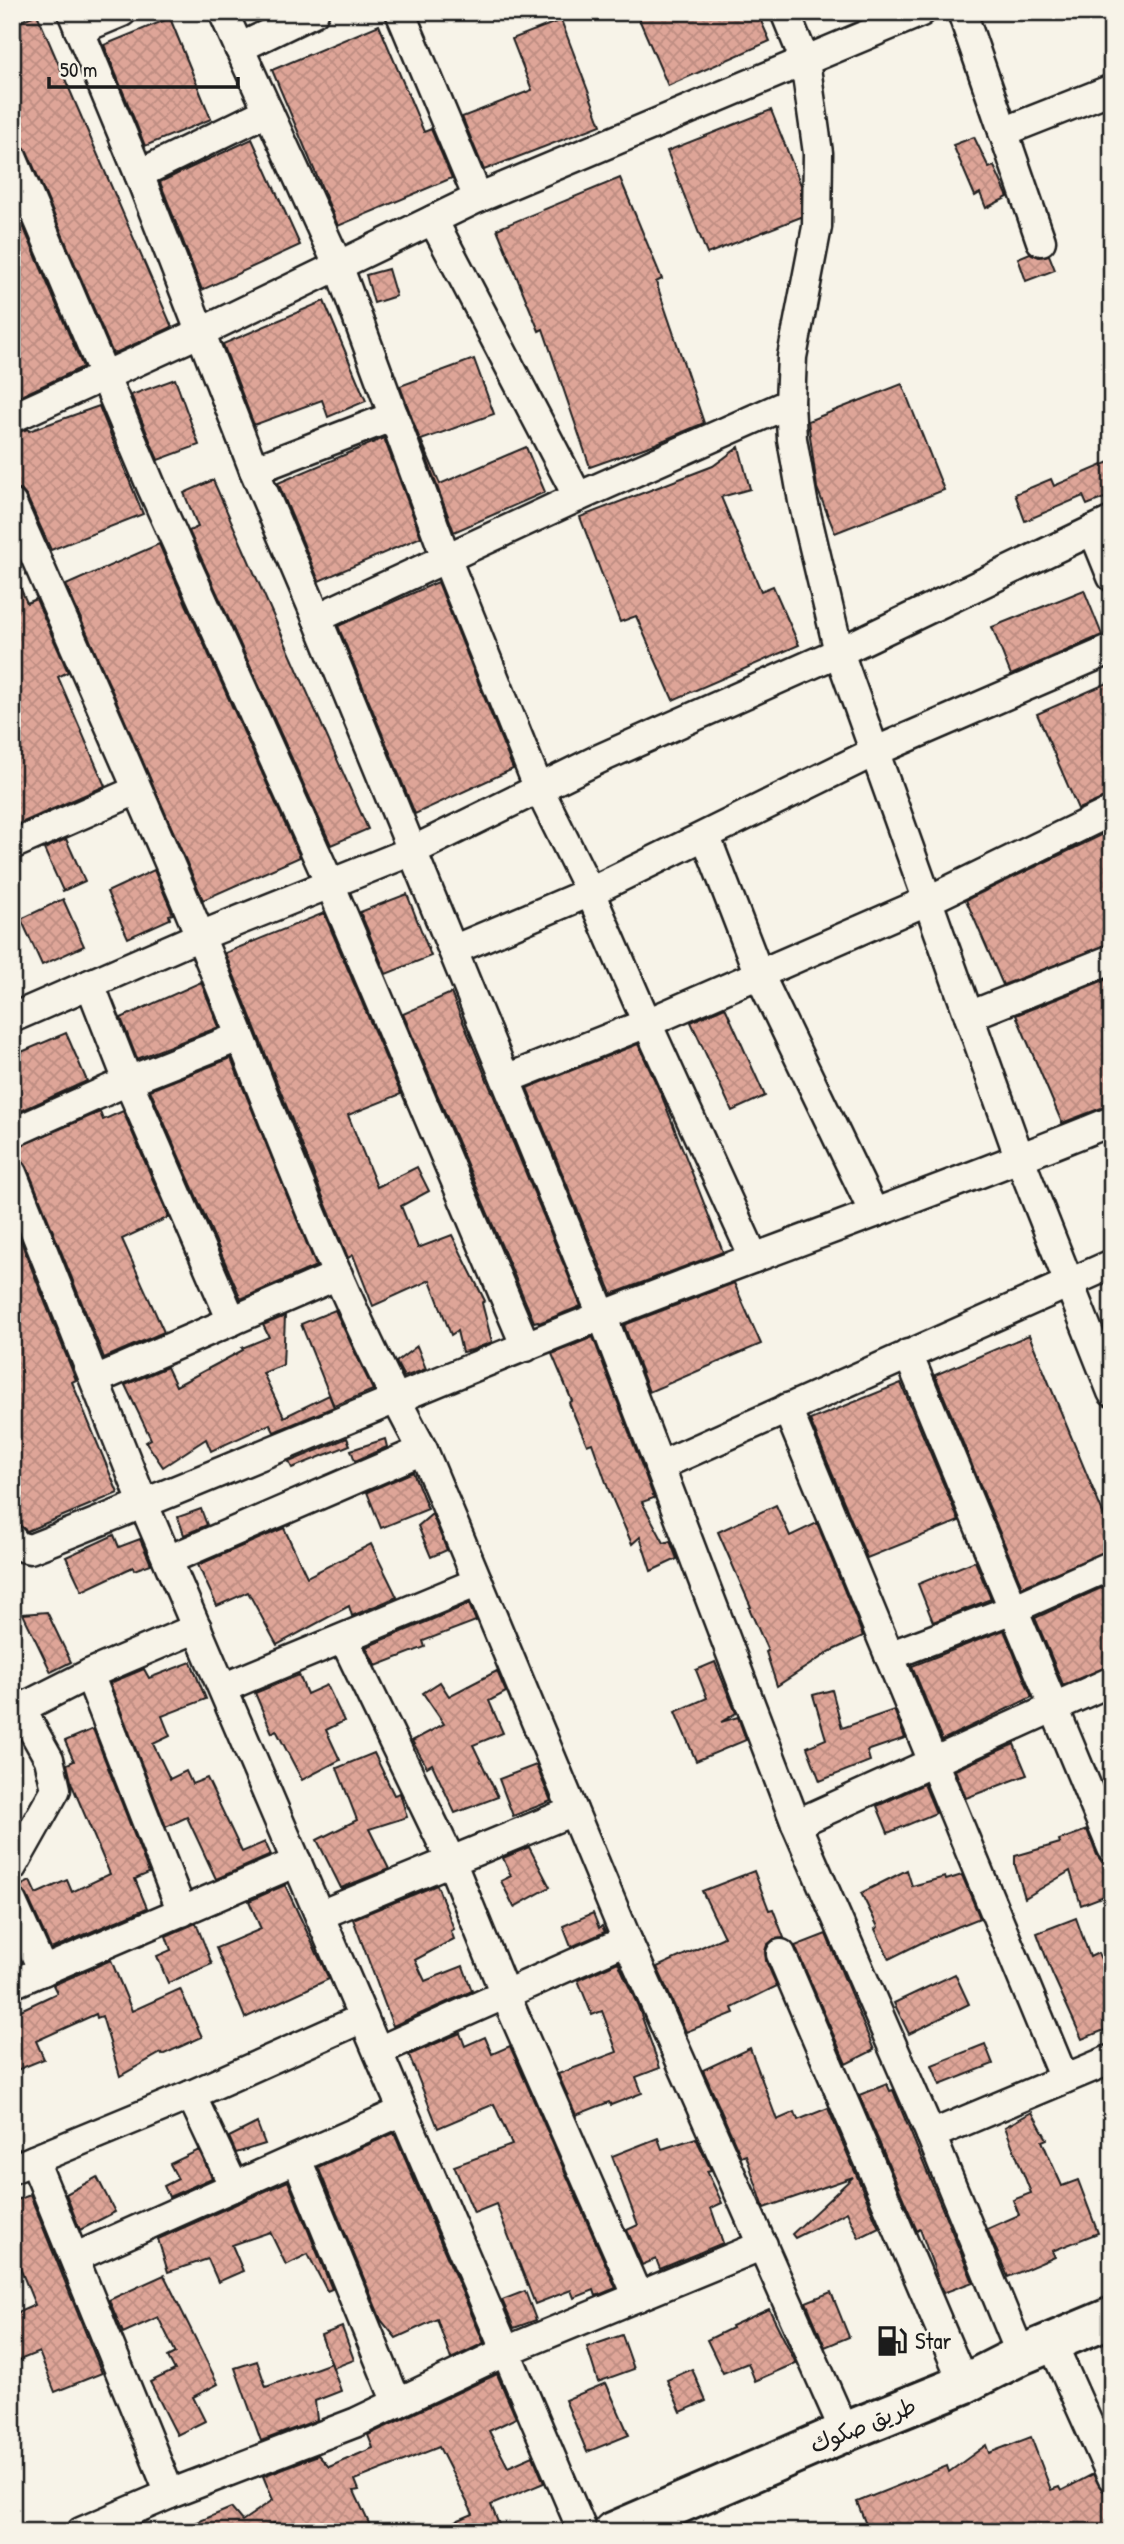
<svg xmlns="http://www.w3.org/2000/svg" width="1124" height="2544" font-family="'Patrick Hand','Playpen Sans Arabic',sans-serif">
  <defs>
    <pattern id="building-cross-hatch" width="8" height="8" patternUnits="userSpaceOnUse" patternTransform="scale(1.75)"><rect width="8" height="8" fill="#dea598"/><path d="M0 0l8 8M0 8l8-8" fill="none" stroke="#be8d82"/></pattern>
  </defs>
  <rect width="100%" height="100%" fill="#f7f3e8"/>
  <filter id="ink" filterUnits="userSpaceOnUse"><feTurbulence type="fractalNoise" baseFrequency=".0143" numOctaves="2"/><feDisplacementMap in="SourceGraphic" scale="14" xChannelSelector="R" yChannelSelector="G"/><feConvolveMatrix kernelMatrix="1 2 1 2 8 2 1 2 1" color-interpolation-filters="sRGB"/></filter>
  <g filter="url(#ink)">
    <g fill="url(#building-cross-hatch)" stroke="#1c1c1c" stroke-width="2">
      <polygon points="636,12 757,12 770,41 668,86"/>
      <polygon points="37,14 172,327 113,354 27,151 21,143 12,141 12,25"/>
      <polygon points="170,18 211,119 145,146 104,45"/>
      <polygon points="561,20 601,125 484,170 462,117 532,90 512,39"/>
      <polygon points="379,25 424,132 431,129 452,178 338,226 272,70"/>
      <polygon points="771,110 801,185 801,217 707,254 667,151"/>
      <polygon points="974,137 989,168 994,166 1008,197 986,208 980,193 975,196 953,145"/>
      <polygon points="252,139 300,245 202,290 160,182"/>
      <polygon points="620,178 662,279 656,282 704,423 655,444 590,467 543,329 539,331 497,229"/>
      <polygon points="12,200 83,367 12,400"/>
      <polygon points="1030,253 1039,257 1049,255 1055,270 1026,281 1018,258"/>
      <polygon points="388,269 396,296 374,303 366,275"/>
      <polygon points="324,301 366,401 328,417 322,400 254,425 223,344"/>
      <polygon points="474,359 494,414 421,440 440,484 526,447 545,492 454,532 400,386"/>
      <polygon points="175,379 199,445 158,460 131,395"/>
      <polygon points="902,384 944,490 835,533 817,488 808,421"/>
      <polygon points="99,406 143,514 51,550 27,497 21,490 12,488 12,434 28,429 29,431"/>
      <polygon points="384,438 421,537 319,581 278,483"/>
      <polygon points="739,447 750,489 721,497 761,591 773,586 799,645 673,700 636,616 620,622 580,517 713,466"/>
      <polygon points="1112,461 1112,495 1087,505 1083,496 1025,521 1015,494 1051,479 1054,486"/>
      <polygon points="213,480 368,829 331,845 189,531 198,527 184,493"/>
      <polygon points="159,544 300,857 203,900 66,585"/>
      <polygon points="12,569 27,603 36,599 68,672 58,677 105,786 12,827"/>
      <polygon points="438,582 513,769 415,814 338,626"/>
      <polygon points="1084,590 1102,635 1011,675 992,627"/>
      <polygon points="1112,681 1112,795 1078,809 1037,714"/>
      <polygon points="1112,830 1112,943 1003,985 966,900"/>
      <polygon points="66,839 85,881 63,891 44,849"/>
      <polygon points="154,870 173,914 169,915 170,919 128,938 107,892"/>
      <polygon points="407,894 431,956 386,974 360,912"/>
      <polygon points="63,899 84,946 42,965 21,919"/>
      <polygon points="324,913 401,1094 348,1115 377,1187 417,1167 429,1191 401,1206 418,1248 452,1235 485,1301 482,1303 492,1342 472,1350 462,1352 457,1331 451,1335 430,1280 373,1306 353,1255 348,1258 320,1190 225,953"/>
      <polygon points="1112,977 1112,1104 1062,1123 1016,1015"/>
      <polygon points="201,982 219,1027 137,1059 121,1018"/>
      <polygon points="451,993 581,1306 539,1323 538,1321 534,1322 403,1014"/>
      <polygon points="725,1007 765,1096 732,1111 691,1022"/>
      <polygon points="66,1033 87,1081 12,1115 12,1056"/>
      <polygon points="638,1044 661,1094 723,1252 612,1294 527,1088"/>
      <polygon points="231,1058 316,1266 241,1299 150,1090"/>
      <polygon points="123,1111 169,1217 122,1239 164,1332 104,1358 27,1167 22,1160 12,1157 12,1149 100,1112 103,1120"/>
      <polygon points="12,1219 76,1380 72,1382 118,1493 27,1531 18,1524 12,1523"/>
      <polygon points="734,1283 761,1344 649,1392 624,1325"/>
      <polygon points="335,1310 373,1390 334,1406 301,1324"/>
      <polygon points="285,1316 283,1365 263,1373 284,1417 329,1395 334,1407 274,1432 270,1424 211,1451 206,1439 163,1467 146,1442 151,1439 125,1385 167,1367 176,1386 243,1350 242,1348 269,1337 263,1325"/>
      <polygon points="1029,1335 1112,1535 1112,1549 1022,1587 935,1375"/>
      <polygon points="593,1337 654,1498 642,1502 664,1543 670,1541 677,1559 651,1571 640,1537 632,1544 609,1491 592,1443 587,1445 569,1403 572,1401 552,1354"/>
      <polygon points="417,1346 426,1369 404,1377 396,1362"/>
      <polygon points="901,1383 959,1521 867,1558 810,1420"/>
      <polygon points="347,1438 350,1445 292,1468 289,1462"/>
      <polygon points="385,1439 387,1447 355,1461 351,1450"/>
      <polygon points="413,1472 428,1509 381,1528 367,1492"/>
      <polygon points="776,1505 790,1536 817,1523 863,1636 831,1651 777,1686 766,1652 768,1651 749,1608 751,1607 718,1532"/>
      <polygon points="201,1509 207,1525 184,1535 178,1517"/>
      <polygon points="432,1514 447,1550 431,1557 418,1526"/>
      <polygon points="284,1528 307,1577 371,1544 397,1597 352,1616 349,1606 277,1645 248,1592 217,1606 198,1565"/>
      <polygon points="114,1535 119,1547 140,1539 151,1564 134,1570 133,1567 82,1591 66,1557"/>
      <polygon points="975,1561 991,1599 933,1622 918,1584"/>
      <polygon points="1112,1583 1112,1665 1063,1685 1035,1618"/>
      <polygon points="469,1604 476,1621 423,1641 425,1647 376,1666 366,1647"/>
      <polygon points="47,1612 71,1662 51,1672 23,1614"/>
      <polygon points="1004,1630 1032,1697 942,1740 912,1666"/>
      <polygon points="191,1662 206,1699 162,1716 170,1736 153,1744 170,1779 186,1771 192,1784 207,1778 242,1852 265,1842 271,1855 216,1879 187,1817 166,1827 110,1683 144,1669 149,1678"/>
      <polygon points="715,1662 736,1713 721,1722 738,1717 746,1740 696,1761 675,1712 707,1698 696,1670"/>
      <polygon points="497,1671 506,1692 489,1701 503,1733 473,1745 498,1797 455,1813 432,1764 427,1767 412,1741 444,1724 423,1693 440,1682 449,1696"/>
      <polygon points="299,1675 307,1694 327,1685 344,1721 326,1730 340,1760 302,1780 276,1730 272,1733 255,1693"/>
      <polygon points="832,1690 842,1728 894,1710 905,1738 867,1751 870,1761 820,1781 807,1747 826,1739 813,1695"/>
      <polygon points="93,1729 149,1873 135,1879 147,1908 51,1949 27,1895 18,1887 30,1881 36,1894 67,1880 72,1892 110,1874 72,1785 67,1764 74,1761 65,1741"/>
      <polygon points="1014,1744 1027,1775 966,1798 955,1770"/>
      <polygon points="374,1753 394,1795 400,1793 407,1817 369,1829 389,1869 341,1888 317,1840 357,1820 337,1768"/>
      <polygon points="536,1765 551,1801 513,1816 499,1779"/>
      <polygon points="924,1784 936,1813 888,1833 877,1806"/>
      <polygon points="1087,1830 1097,1855 1102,1862 1112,1864 1112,1893 1081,1905 1070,1871 1025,1898 1015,1865 1015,1856 1060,1843 1059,1840"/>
      <polygon points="529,1847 550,1887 514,1907 501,1881 511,1876 503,1858"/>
      <polygon points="907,1870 912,1886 945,1877 946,1880 962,1875 980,1918 937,1935 889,1959 875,1929 878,1927 861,1893"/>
      <polygon points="754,1871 769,1910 773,1909 784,1938 774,1939 767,1945 765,1951 766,1961 777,1986 732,2008 734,2013 686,2032 657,1967 724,1937 702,1891"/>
      <polygon points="285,1885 329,1979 245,2018 216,1948 261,1929 249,1901"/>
      <polygon points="437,1885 454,1929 451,1931 454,1939 415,1960 425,1981 463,1966 472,1991 393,2026 353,1919"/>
      <polygon points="593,1913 599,1928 602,1926 605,1932 571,1947 563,1926"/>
      <polygon points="1076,1918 1090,1957 1098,1953 1112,1981 1112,2027 1082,2039 1052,1973 1037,1933"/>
      <polygon points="196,1923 212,1964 168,1983 157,1956 171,1950 166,1936"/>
      <polygon points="826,1934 874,2050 846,2064 795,1946"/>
      <polygon points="111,1960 132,2011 180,1989 202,2037 162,2055 161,2053 120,2076 102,2016 97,2018 96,2014 36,2041 44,2059 12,2072 12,2014 57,1993 53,1985"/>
      <polygon points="618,1962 638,2006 660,2068 636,2077 642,2093 611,2105 609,2102 576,2115 558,2074 617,2052 602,2011 592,2015 578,1980"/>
      <polygon points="955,1974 969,2004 909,2034 894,2003"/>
      <polygon points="460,2033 465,2046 485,2037 492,2054 510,2046 616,2288 596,2296 594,2290 574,2298 571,2290 535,2304 496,2204 474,2213 454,2166 512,2145 494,2104 438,2128 409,2055"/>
      <polygon points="985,2044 993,2064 940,2085 932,2065"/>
      <polygon points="750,2048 777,2120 795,2112 798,2120 828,2108 879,2228 859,2238 847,2212 795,2238 792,2234 853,2177 764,2208 746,2155 741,2157 703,2070"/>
      <polygon points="887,2084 890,2091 893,2090 973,2282 943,2293 920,2229 917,2231 859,2095"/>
      <polygon points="1032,2112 1047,2139 1042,2141 1062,2186 1078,2180 1098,2233 1052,2251 1055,2257 1008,2277 987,2229 1019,2215 1013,2200 1031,2193 1005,2127"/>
      <polygon points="257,2123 265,2144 236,2153 229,2137"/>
      <polygon points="394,2133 484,2343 451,2359 437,2319 396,2338 381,2320 318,2167"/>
      <polygon points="658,2138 662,2149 696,2138 711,2170 707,2171 722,2203 711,2208 723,2243 660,2269 656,2259 642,2265 627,2230 638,2225 612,2156"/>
      <polygon points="199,2150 212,2178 169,2197 164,2186 178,2179 170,2164"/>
      <polygon points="97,2177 115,2212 80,2230 66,2194"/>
      <polygon points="288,2181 332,2289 327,2291 308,2254 286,2265 270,2232 232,2245 243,2271 218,2282 208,2259 168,2272 158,2239"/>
      <polygon points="30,2195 102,2373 55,2392 39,2352 12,2363 12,2315 35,2305 12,2248 12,2202"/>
      <polygon points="164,2275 218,2384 193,2397 205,2421 177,2435 150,2382 175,2370 168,2357 176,2353 158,2317 123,2333 109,2300"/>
      <polygon points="525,2291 536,2320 514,2328 502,2300"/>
      <polygon points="831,2292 849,2337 825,2347 806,2302"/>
      <polygon points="769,2309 796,2363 755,2381 748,2363 723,2373 707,2340 732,2328 731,2326"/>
      <polygon points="342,2327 354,2360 333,2368 321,2335"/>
      <polygon points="622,2335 634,2369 598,2382 587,2347"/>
      <polygon points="257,2361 266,2387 331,2363 341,2391 315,2401 317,2420 261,2441 235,2368"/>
      <polygon points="692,2369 706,2401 681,2412 667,2380"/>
      <polygon points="497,2374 516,2418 489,2431 508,2467 533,2456 544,2483 491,2505 502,2532 430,2532 473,2514 439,2447 355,2480 359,2490 354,2491 373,2532 278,2532 274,2523 251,2532 174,2532 231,2508 242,2521 273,2500 263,2476 318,2455 329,2467 373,2448 368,2435"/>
      <polygon points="606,2383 629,2435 587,2452 565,2400"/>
      <polygon points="1031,2437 1051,2490 1059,2487 1061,2491 1093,2474 1102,2490 1108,2493 1112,2504 1112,2526 1097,2532 869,2532 857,2502 947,2466 949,2472 986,2445 989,2453"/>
    </g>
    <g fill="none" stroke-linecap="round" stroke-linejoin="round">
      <defs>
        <g id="street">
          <polyline points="72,12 139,174 254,470 317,618 602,1315 796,1824 931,2135 1021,2355"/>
          <polyline points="223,12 338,265 446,558 539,789 590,892 647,1023 754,1258"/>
          <polyline points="400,12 478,198"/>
          <polyline points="785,12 805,61 818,153 817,227 792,357 790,403 792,439 803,501 839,652 1020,1159 1112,1392"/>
          <polyline points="962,12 1041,241"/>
          <polyline points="79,30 122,12"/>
          <polyline points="239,48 314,12"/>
          <polyline points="1003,132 1112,89"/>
          <polyline points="12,157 152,488 330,884 526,1347"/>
          <polyline points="139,174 268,111"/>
          <polyline points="433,220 578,497"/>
          <polyline points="12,418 201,332 478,198 921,12"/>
          <polyline points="254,470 394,416"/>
          <path d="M12,504c63,144 128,287 188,432 71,172 133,351 223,514l204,490 218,492"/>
          <polyline points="1093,530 1112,577"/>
          <polyline points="317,618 578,497 790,403"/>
          <polyline points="706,837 758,972 874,1213"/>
          <polyline points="12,845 137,790"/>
          <polyline points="453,950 590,892 874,752 1112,649"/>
          <polyline points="90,984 128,1081 232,1321"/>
          <polyline points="969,1016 1112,959"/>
          <polyline points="12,1018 200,936 412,851 599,759 839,652 1112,521"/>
          <polyline points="506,1079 647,1023 929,900 1112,811"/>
          <polyline points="12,1133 128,1081 239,1037"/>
          <polyline points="12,1173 144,1505 583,2532"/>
          <polyline points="908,1354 1112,1848"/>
          <polyline points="95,1380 338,1275"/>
          <polyline points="787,1408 1064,2079"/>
          <polyline points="659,1466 1112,1264"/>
          <path d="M12,1539l6,7 12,3c192,-75 381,-159 574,-234 169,-66 340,-125 508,-194"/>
          <polyline points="168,1560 423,1450"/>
          <polyline points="344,1639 451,1861 505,1994 638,2297"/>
          <polyline points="889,1656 1013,1609 1112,1565"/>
          <polyline points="89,1674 182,1912"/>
          <polyline points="223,1688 478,1582"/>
          <polyline points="12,1713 89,1674 197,1628"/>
          <polyline points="796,1824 1112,1681"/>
          <polyline points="12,1867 56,1789 49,1759 21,1709"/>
          <polyline points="12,1902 43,1971"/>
          <polyline points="320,1915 573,1811"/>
          <polyline points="781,1954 964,2384"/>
          <polyline points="12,1984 297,1862"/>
          <polyline points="378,2051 627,1940"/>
          <polyline points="191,2095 234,2187"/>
          <polyline points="931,2135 1112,2059"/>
          <polyline points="297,2159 397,2403"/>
          <polyline points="34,2160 170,2494"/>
          <polyline points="12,2169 191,2095 363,2018"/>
          <polyline points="76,2257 403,2111"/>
          <polyline points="1052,2343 1112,2477"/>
          <polyline points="81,2532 170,2494 357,2422 506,2351 763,2245"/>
        </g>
        <polyline id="secondary" points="613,2532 845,2432 964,2384 1021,2355 1112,2317"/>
      </defs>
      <use href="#street" stroke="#1c1c1c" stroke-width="33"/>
      <use href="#secondary" stroke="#1c1c1c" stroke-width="44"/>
      <use href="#street" stroke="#f7f3e8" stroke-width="28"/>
      <use href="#secondary" stroke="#f7f3e8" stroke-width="38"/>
    </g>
  </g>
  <defs>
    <symbol id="fuel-bare" viewBox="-9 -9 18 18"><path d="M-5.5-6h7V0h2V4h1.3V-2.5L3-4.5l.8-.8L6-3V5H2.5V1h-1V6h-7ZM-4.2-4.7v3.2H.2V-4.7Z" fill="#1c1c1c" stroke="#f7f3e8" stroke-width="2.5" paint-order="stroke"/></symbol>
  </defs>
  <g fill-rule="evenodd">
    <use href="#fuel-bare" x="870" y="2319" width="44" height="44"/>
  </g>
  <g text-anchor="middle" stroke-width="6" stroke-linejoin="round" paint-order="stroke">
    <g font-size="23" fill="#1c1c1c" stroke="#f7f3e8" text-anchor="start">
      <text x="915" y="2349">Star</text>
    </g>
    <g font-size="23" fill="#1c1c1c" stroke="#f7f3e8">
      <text transform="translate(863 2425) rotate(-22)" y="8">طريق صكوك</text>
    </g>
  </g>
  <rect width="1124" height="2544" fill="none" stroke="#f7f3e8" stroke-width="42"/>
  <rect x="21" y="21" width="1082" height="2502" fill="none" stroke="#1c1c1c" stroke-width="2.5" filter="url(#ink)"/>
  <path d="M49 77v10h189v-10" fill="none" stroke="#1c1c1c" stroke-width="3.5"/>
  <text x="60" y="77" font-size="21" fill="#1c1c1c" stroke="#f7f3e8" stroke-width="5" paint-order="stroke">50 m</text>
</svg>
